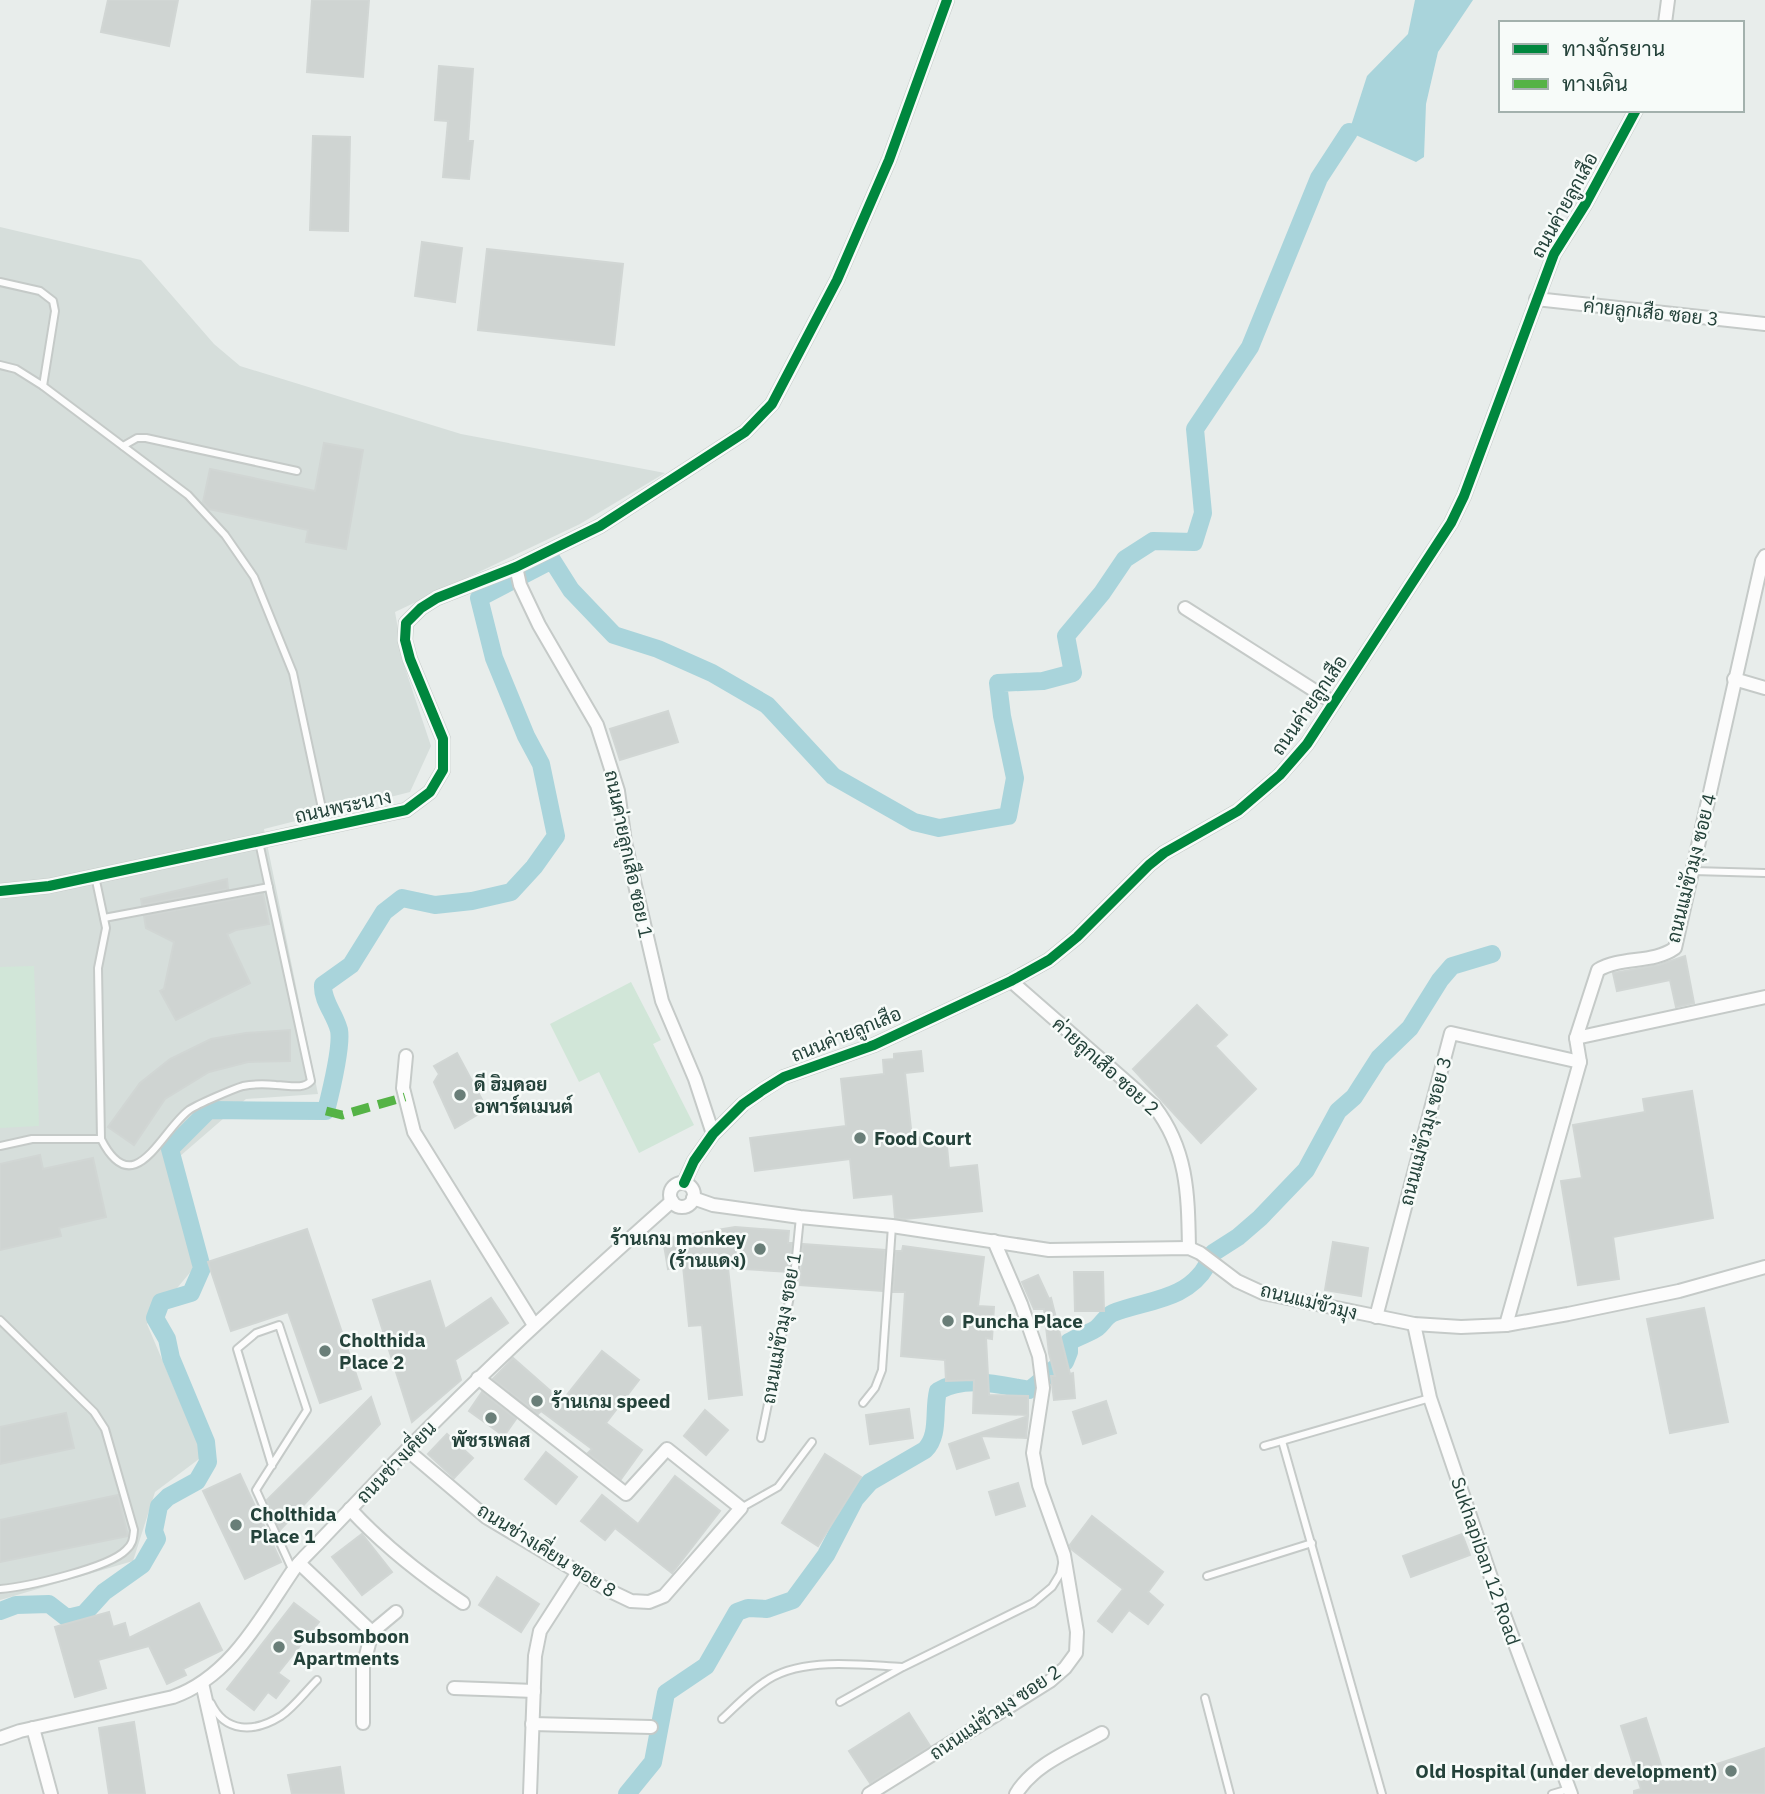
<svg xmlns="http://www.w3.org/2000/svg" width="1765" height="1794" font-family="'IBM Plex Sans',Sarabun,sans-serif">
  <rect width="100%" height="100%" fill="#e8edeb"/>
  <polygon fill="#d6dedb" points="0,227 141,260 214,344 240,366 461,434 665,473 580,524 395,612 405,668 431,746 410,792 264,829 318,1094 246,1099 179,1157 193,1269 147,1324 203,1456 155,1492 133,1561 0,1600"/>
  <g fill="#d1e6d8">
    <polygon points="34,966 39,1126 0,1128 0,967"/>
    <polygon points="631,982 661,1040 653,1044 694,1125 639,1153 599,1072 579,1082 550,1024"/>
  </g>
  <polygon fill="#a9d4db" points="1415,0 1473,0 1438,52 1426,104 1424,157 1416,162 1349,132 1367,76 1408,34"/>
  <g fill="none" stroke-linecap="round" stroke-linejoin="round">
    <g stroke="#a9d4db" stroke-width="18">
      <polyline points="1213,1253 1238,1237 1260,1218 1306,1170 1338,1111 1354,1097 1379,1058 1410,1028 1440,980 1452,966 1492,954"/>
      <path d="M0,1611l16,-6 33,-1 18,14 17,-4 20,-22 38,-27 15,-26 -3,-8 5,-25 9,-9 29,-16 11,-19 -2,-20 -35,-84 -4,-19 -12,-21 6,-16 30,-9 11,-25 -32,-119 39,-39 117,1c4,-16 16,-66 13,-81 -4,-16 -17,-29 -16,-45l28,-20 33,-53 18,-14 33,7 37,-4 39,-9 23,-25 22,-31 -15,-72 -15,-28 -32,-78 -15,-60 73,-38 19,30 43,45 44,14 54,24 55,32 66,71 81,46 25,6 69,-12 7,-38 -13,-62 -4,-33 45,-2 30,-8 -7,-37 36,-43 23,-34 28,-18 41,1 9,-29 -8,-84 55,-82 69,-169 30,-46"/>
      <path d="M627,1794l26,-32 13,-69 40,-27 31,-54 11,-4 19,1 26,-9 33,-45 29,-56 15,-17 55,-32c15,-15 8,-39 13,-59 28,-16 62,-6 91,-1 15,-10 19,-19 36,-28l4,-10v-10c8,-5 23,-10 28,-14 6,-5 9,-12 16,-15 32,-13 74,-12 94,-48"/>
    </g>
  </g>
  <g fill="#cfd4d2" stroke="#d1d6d4" stroke-width="2">
    <polygon points="108,0 178,0 169,46 101,32"/>
    <polygon points="312,0 369,0 363,77 307,72"/>
    <polygon points="439,66 473,69 468,141 473,141 469,179 443,177 448,121 435,120"/>
    <polygon points="313,136 350,137 348,231 310,230"/>
    <polygon points="422,242 462,248 455,302 415,296"/>
    <polygon points="487,249 623,264 614,345 478,330"/>
    <polygon points="324,443 363,450 346,549 306,542 308,530 209,509 203,502 210,469 315,491"/>
    <polygon points="668,711 678,742 620,760 610,729"/>
    <polygon points="227,879 228,889 142,905 141,899"/>
    <polygon points="263,894 269,924 236,930 227,934 250,983 176,1020 160,991 164,989 174,942 146,928 144,916"/>
    <polygon points="1685,956 1694,1003 1676,1007 1670,980 1617,991 1613,973 1659,965"/>
    <polygon points="1197,1005 1227,1035 1215,1046 1256,1089 1201,1143 1133,1069"/>
    <polygon points="290,1030 290,1061 248,1062 209,1072 165,1099 134,1145 108,1127 140,1083 170,1059 211,1039 246,1033"/>
    <polygon points="921,1051 923,1071 905,1073 912,1138 946,1135 949,1168 977,1165 982,1211 905,1219 895,1218 893,1194 854,1198 850,1159 755,1171 750,1138 846,1126 841,1079 884,1074 883,1060 894,1059 894,1054"/>
    <polygon points="457,1053 487,1109 455,1128 434,1082 439,1074 434,1066"/>
    <polygon points="1692,1091 1713,1218 1613,1237 1619,1279 1578,1285 1561,1181 1582,1178 1573,1125 1645,1112 1643,1099"/>
    <polygon points="40,1155 43,1169 93,1158 106,1217 59,1228 61,1236 0,1250 0,1164"/>
    <polygon points="735,1227 789,1231 788,1243 792,1243 789,1272 728,1268 742,1395 709,1399 702,1325 689,1326 683,1266 668,1269 663,1239"/>
    <polygon points="307,1229 361,1389 320,1403 288,1312 231,1331 208,1262"/>
    <polygon points="1333,1242 1368,1248 1361,1296 1325,1290"/>
    <polygon points="803,1244 885,1250 882,1291 800,1285"/>
    <polygon points="903,1246 984,1257 978,1306 994,1307 992,1339 986,1338 989,1395 1028,1396 1028,1415 973,1413 974,1380 946,1381 945,1360 901,1356 905,1292 893,1292 896,1251 902,1251"/>
    <polygon points="1074,1272 1103,1272 1104,1311 1075,1311"/>
    <polygon points="1038,1275 1049,1299 1051,1298 1070,1374 1073,1373 1075,1398 1054,1400 1051,1376 1055,1376 1049,1353 1044,1309 1034,1309 1022,1282"/>
    <polygon points="430,1281 445,1329 491,1298 508,1323 455,1360 461,1380 412,1422 373,1300"/>
    <polygon points="1704,1308 1728,1422 1670,1433 1647,1319"/>
    <polygon points="602,1351 639,1380 606,1423 642,1450 621,1479 588,1453 592,1449 541,1411 538,1414 493,1379 513,1358 562,1401"/>
    <polygon points="482,1392 516,1419 504,1436 469,1411"/>
    <polygon points="371,1397 380,1424 280,1530 267,1500"/>
    <polygon points="1106,1401 1116,1433 1083,1444 1073,1412"/>
    <polygon points="909,1409 913,1438 870,1444 866,1415"/>
    <polygon points="705,1410 728,1430 706,1455 684,1436"/>
    <polygon points="66,1413 74,1448 0,1464 0,1427"/>
    <polygon points="1028,1416 1026,1438 981,1436 989,1458 957,1469 949,1444"/>
    <polygon points="447,1434 473,1458 454,1478 428,1454"/>
    <polygon points="546,1452 577,1477 556,1504 525,1479"/>
    <polygon points="825,1454 861,1477 818,1546 782,1523"/>
    <polygon points="240,1474 281,1562 245,1579 203,1491"/>
    <polygon points="675,1476 720,1511 672,1573 615,1528 605,1540 581,1521 602,1495 638,1524"/>
    <polygon points="1018,1483 1025,1506 996,1515 989,1492"/>
    <polygon points="118,1495 128,1536 0,1562 0,1520"/>
    <polygon points="1092,1516 1163,1572 1148,1592 1163,1605 1148,1624 1129,1610 1112,1632 1098,1621 1123,1589 1071,1549 1070,1545"/>
    <polygon points="362,1534 392,1572 362,1595 332,1557"/>
    <polygon points="1462,1534 1470,1555 1411,1577 1403,1556"/>
    <polygon points="497,1577 539,1604 521,1632 479,1605"/>
    <polygon points="199,1603 222,1650 183,1669 186,1675 167,1684 149,1646 98,1660 106,1688 75,1697 55,1627 109,1612 113,1627 125,1623 129,1638"/>
    <polygon points="294,1603 319,1622 278,1673 289,1681 276,1698 268,1692 254,1710 227,1689"/>
    <polygon points="909,1713 930,1746 870,1783 849,1751"/>
    <polygon points="1646,1718 1666,1781 1765,1748 1765,1794 1634,1794 1634,1791 1641,1789 1621,1726"/>
    <polygon points="134,1722 145,1794 109,1794 99,1728"/>
    <polygon points="340,1767 344,1794 292,1794 288,1775"/>
  </g>
  <g fill="none" stroke-linecap="round" stroke-linejoin="round">
    <defs>
      <g id="service">
        <polyline points="0,282 40,291 53,301 55,311 43,386"/>
        <polyline points="0,365 16,369 43,386 188,495 225,535 254,577 293,673 326,827"/>
        <polyline points="123,446 137,438 146,438 297,471"/>
        <polyline points="1693,871 1765,873"/>
        <path d="M95,876l11,52 -8,40 3,171c33,65 60,-8 88,-29 9,-6 44,-21 54,-24 10,-2 23,-2 33,-1 12,0 27,5 35,-4l-52,-239"/>
        <polyline points="104,918 269,887"/>
        <polyline points="0,1146 32,1139 101,1139"/>
        <path d="M0,1320l94,92 11,17 29,101c-1,9 -1,14 -8,20 -17,18 -100,37 -126,39"/>
        <polyline points="863,1403 875,1388 882,1370 892,1226"/>
        <polyline points="761,1438 794,1277 800,1217"/>
        <polyline points="1282,1441 1382,1794"/>
        <polyline points="1264,1446 1430,1398"/>
        <polyline points="272,1466 237,1349 256,1333 279,1325 307,1410 256,1490 292,1569"/>
        <polyline points="741,1508 778,1487 812,1442"/>
        <polyline points="1207,1576 1312,1543"/>
        <polyline points="1205,1698 1230,1794"/>
        <polyline points="840,1702 903,1667 1033,1603 1052,1587 1060,1574 1062,1564"/>
        <path d="M211,1703c14,30 43,30 70,13 13,-9 24,-24 36,-36"/>
        <path d="M722,1719c13,-12 26,-26 41,-36 36,-27 97,-18 139,-16"/>
        <polyline points="1552,1794 1569,1789"/>
      </g>
      <g id="minor">
        <polyline points="1665,23 1668,0"/>
        <polyline points="1536,299 1765,324"/>
        <polyline points="516,567 520,585 539,625 597,725 606,753 618,791 625,842 662,1001 695,1079 713,1134"/>
        <polyline points="1185,608 1334,703"/>
        <polyline points="1734,679 1765,688"/>
        <polyline points="0,891 49,886 406,810 430,792 443,770 443,739 410,659 405,640 406,623 421,608 437,598 516,567 600,526 745,432 772,404 837,280 889,160 947,0"/>
        <path d="M1011,981l143,125c34,44 34,89 35,142"/>
        <polyline points="1576,1038 1765,997"/>
        <polyline points="406,1056 403,1088 414,1132 534,1325"/>
        <polyline points="684,1183 694,1161 713,1134 743,1104 763,1090 784,1077 874,1045 1011,981 1049,960 1077,937 1149,865 1164,853 1238,811 1280,775 1307,744 1451,523 1464,496 1554,254 1586,203 1636,110"/>
        <circle cx="682" cy="1195" r="12"/>
        <polyline points="693,1198 713,1205 800,1217 892,1226 1049,1250 1189,1248 1200,1253 1237,1281 1263,1293 1414,1324 1461,1327 1506,1325 1568,1314 1679,1291 1765,1267"/>
        <polyline points="1376,1317 1451,1033 1580,1062"/>
        <polyline points="1414,1324 1430,1398 1499,1601 1571,1794"/>
        <path d="M1506,1325l74,-263 -4,-24 22,-68c23,-14 55,-6 77,-22l87,-387 3,-5"/>
        <polyline points="407,1450 486,1517 608,1590 631,1601 649,1602 664,1596 741,1508 667,1449 626,1494 478,1378"/>
        <path d="M350,1509c34,37 71,66 113,94"/>
        <polyline points="299,1563 372,1632"/>
        <polyline points="202,1683 227,1794"/>
        <polyline points="454,1688 534,1691"/>
        <polyline points="363,1723 363,1667 372,1632 396,1612"/>
        <polyline points="532,1724 651,1727"/>
        <polyline points="33,1728 51,1794"/>
        <path d="M0,1738l20,-7 153,-34c57,-20 87,-78 119,-125 7,-11 19,-21 28,-31 20,-21 39,-41 59,-62 93,-98 192,-188 293,-278"/>
        <polyline points="530,1794 535,1656 540,1631 578,1572"/>
        <polyline points="869,1794 1050,1681 1065,1668 1076,1653 1077,1632 1064,1555 1039,1485 1033,1453 1043,1388 1039,1356 1021,1304 994,1241"/>
        <path d="M1016,1794c18,-30 56,-44 86,-61"/>
      </g>
    </defs>
    <use href="#service" stroke="#c5cac8" stroke-width="10"/>
    <use href="#minor" stroke="#c5cac8" stroke-width="16"/>
    <use href="#service" stroke="#fcfcfc" stroke-width="6"/>
    <use href="#minor" stroke="#fcfcfc" stroke-width="12"/>
    <polyline stroke="#55b346" stroke-width="9" stroke-dasharray="18 9" stroke-linecap="butt" points="326,1111 342,1115 405,1097"/>
    <defs>
      <g id="cycleway">
        <polyline points="0,891 49,886 406,810 430,792 443,770 443,739 410,659 405,640 406,623 421,608 437,598 516,567 600,526 745,432 772,404 837,280 889,160 947,0"/>
        <polyline points="684,1183 694,1161 713,1134 743,1104 763,1090 784,1077 874,1045 1011,981 1049,960 1077,937 1149,865 1164,853 1238,811 1280,775 1307,744 1451,523 1464,496 1554,254 1586,203 1636,110"/>
      </g>
    </defs>
    <use href="#cycleway" stroke="#f7fbf9" stroke-width="15"/>
    <use href="#cycleway" stroke="#00873e" stroke-width="10"/>
  </g>
  <g fill="#697e78" stroke="#f7fbf9" stroke-width="2.5">
    <circle cx="460" cy="1095" r="7"/>
    <circle cx="860" cy="1138" r="7"/>
    <circle cx="760" cy="1249" r="7"/>
    <circle cx="948" cy="1321" r="7"/>
    <circle cx="325" cy="1351" r="7"/>
    <circle cx="537" cy="1401" r="7"/>
    <circle cx="491" cy="1418" r="7"/>
    <circle cx="236" cy="1525" r="7"/>
    <circle cx="279" cy="1647" r="7"/>
    <circle cx="1731" cy="1771" r="7"/>
  </g>
  <g text-anchor="middle" stroke-width="5" stroke-linejoin="round" paint-order="stroke">
    <g font-size="19" fill="#24423a" stroke="#f7fbf9">
      <text transform="translate(1564 205) rotate(-61)" y="7">ถนนค่ายลูกเสือ</text>
      <text transform="translate(1651 312) rotate(6)" y="7">ค่ายลูกเสือ ซอย 3</text>
      <text transform="translate(1309 705) rotate(-55)" y="7">ถนนค่ายลูกเสือ</text>
      <text transform="translate(343 806) rotate(-12)" y="7">ถนนพระนาง</text>
      <text transform="translate(629 854) rotate(78)" y="7">ถนนค่ายลูกเสือ ซอย 1</text>
      <text transform="translate(1691 868) rotate(-76)" y="7">ถนนแม่ขัวมุง ซอย 4</text>
      <text transform="translate(846 1034) rotate(-22)" y="7">ถนนค่ายลูกเสือ</text>
      <text transform="translate(1106 1066) rotate(42)" y="7">ค่ายลูกเสือ ซอย 2</text>
      <text transform="translate(1425 1131) rotate(-75)" y="7">ถนนแม่ขัวมุง ซอย 3</text>
      <text transform="translate(1309 1301) rotate(14)" y="7">ถนนแม่ขัวมุง</text>
      <text transform="translate(781 1328) rotate(-80)" y="7">ถนนแม่ขัวมุง ซอย 1</text>
      <text transform="translate(396 1462) rotate(-46)" y="7">ถนนช่างเคี่ยน</text>
      <text transform="translate(547 1550) rotate(32)" y="7">ถนนช่างเคี่ยน ซอย 8</text>
      <text transform="translate(1486 1561) rotate(71)" y="7">Sukhapiban 12 Road</text>
      <text transform="translate(995 1712) rotate(-34)" y="7">ถนนแม่ขัวมุง ซอย 2</text>
    </g>
    <g font-size="19" font-weight="bold" fill="#24423a" stroke="#f7fbf9" text-anchor="start">
      <text x="474" y="1091">ดี ฮิมดอย<tspan x="474" dy="22">อพาร์ตเมนต์</tspan></text>
      <text x="874" y="1145">Food Court</text>
      <text x="746" y="1245" text-anchor="end">ร้านเกม monkey<tspan x="746" dy="22">(ร้านแดง)</tspan></text>
      <text x="962" y="1328">Puncha Place</text>
      <text x="339" y="1347">Cholthida<tspan x="339" dy="22">Place 2</tspan></text>
      <text x="551" y="1408">ร้านเกม speed</text>
      <text x="491" y="1447" text-anchor="middle">พัชรเพลส</text>
      <text x="250" y="1521">Cholthida<tspan x="250" dy="22">Place 1</tspan></text>
      <text x="293" y="1643">Subsomboon<tspan x="293" dy="22">Apartments</tspan></text>
      <text x="1717" y="1778" text-anchor="end">Old Hospital (under development)</text>
    </g>
  </g>
  <rect x="1499" y="21" width="245" height="91" fill="#f7fbf9" stroke="#a3b1ad" stroke-width="2"/>
  <rect x="1513" y="44" width="35" height="10" fill="#00873e" stroke="#a3b1ad" stroke-width="2"/>
  <text x="1562" y="56" font-size="21" fill="#24423a">ทางจักรยาน</text>
  <rect x="1513" y="79" width="35" height="10" fill="#55b346" stroke="#a3b1ad" stroke-width="2"/>
  <text x="1562" y="91" font-size="21" fill="#24423a">ทางเดิน</text>
</svg>
